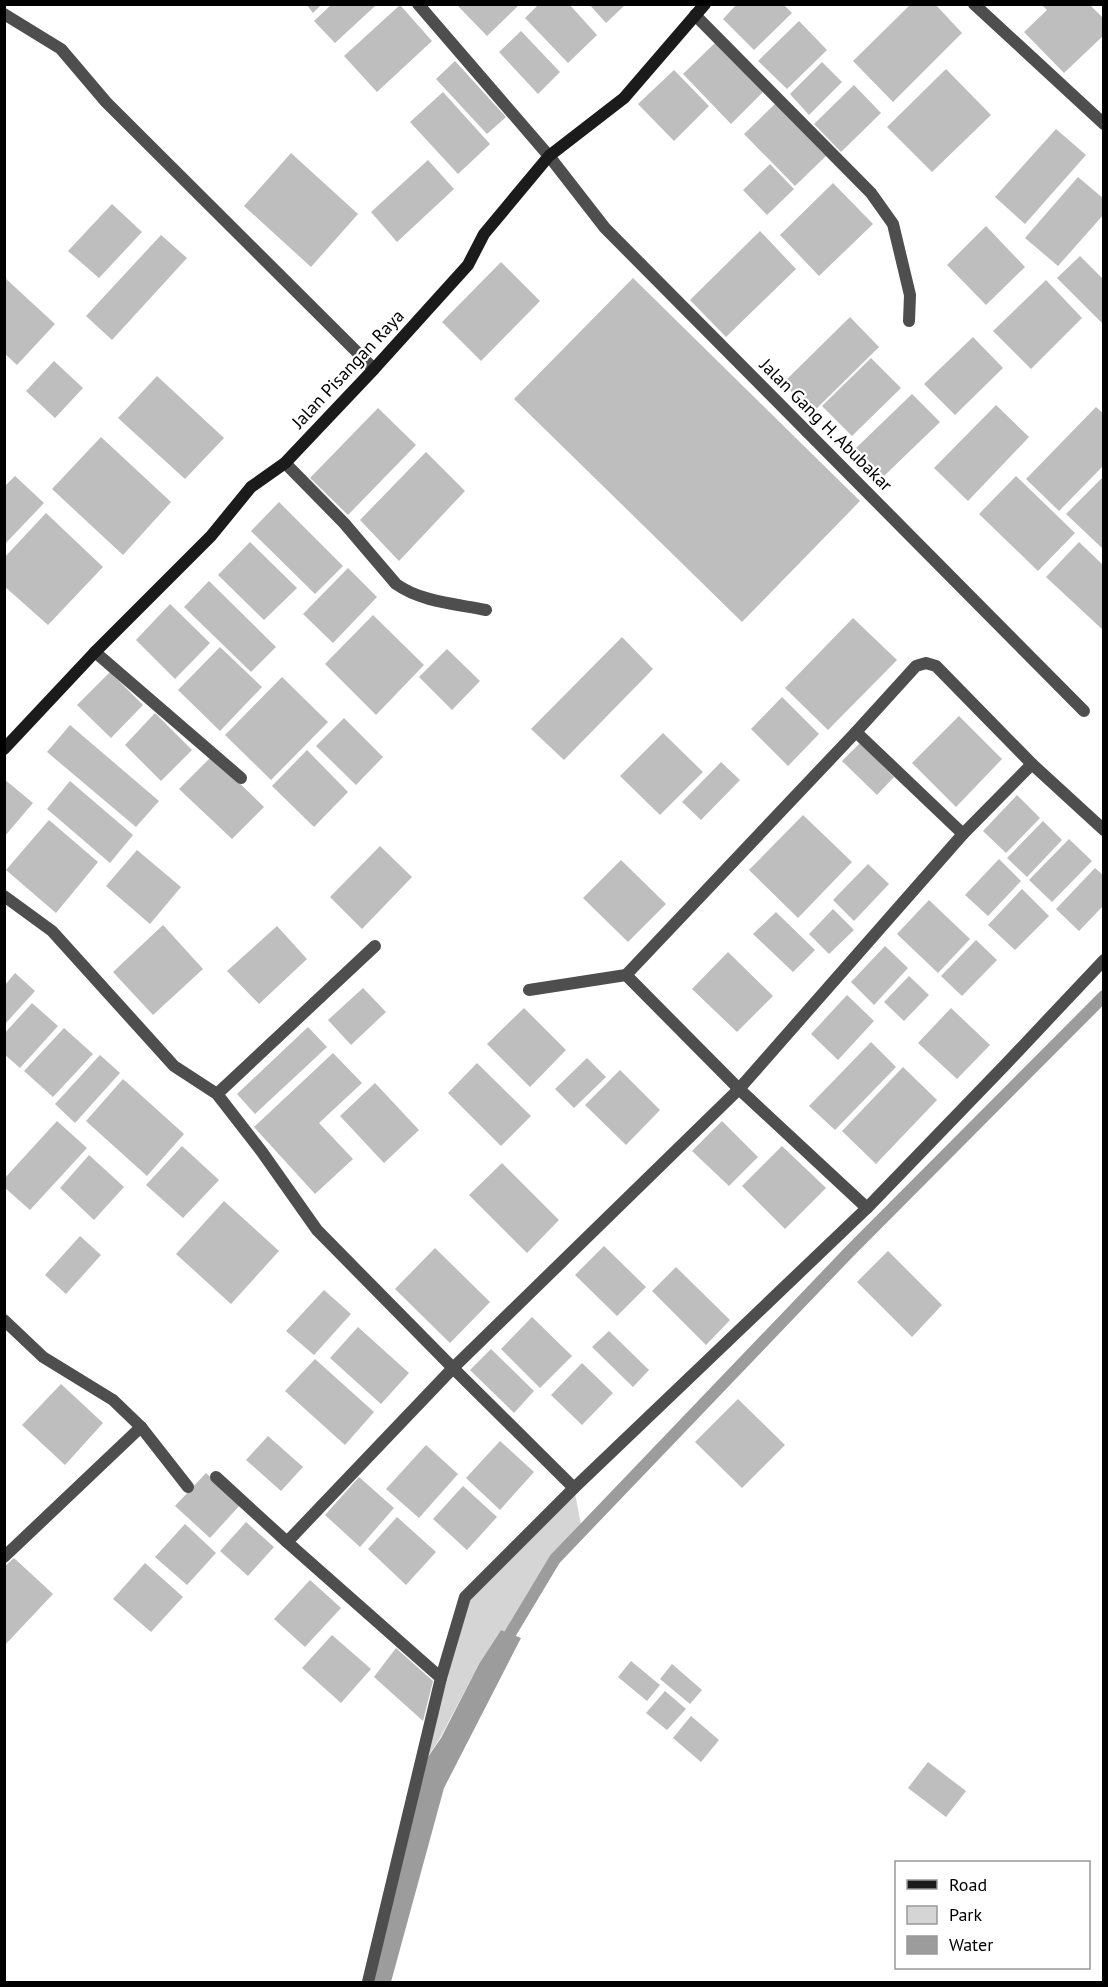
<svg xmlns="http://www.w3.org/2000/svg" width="1108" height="1987" font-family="'PT Sans',sans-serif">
  <rect width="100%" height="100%" fill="#fff"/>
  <polygon fill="#d5d5d5" points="574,1488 582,1530 555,1559 510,1634 501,1630 479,1664 440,1738 419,1770 465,1597"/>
  <polygon fill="#9c9c9c" points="501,1630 521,1638 444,1788 391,1982 368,1982 419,1770 441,1738 479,1664"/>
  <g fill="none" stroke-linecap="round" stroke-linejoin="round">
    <polyline stroke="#9c9c9c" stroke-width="12" points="510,1634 555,1559 850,1251 1104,996"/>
  </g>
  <g fill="#bebebe">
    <polygon points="306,4 322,4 313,13"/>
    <polygon points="332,4 374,4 375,6 335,43 314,21"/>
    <polygon points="456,4 520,4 487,36"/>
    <polygon points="539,4 569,4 597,35 568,63 525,18"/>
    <polygon points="589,4 626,4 606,23"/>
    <polygon points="737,4 783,4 792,13 754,50 723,19"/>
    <polygon points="911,4 935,4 962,33 893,102 853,61"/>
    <polygon points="1041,4 1089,4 1104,19 1104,35 1064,73 1024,32 1047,10"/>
    <polygon points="400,5 432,41 377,92 344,56"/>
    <polygon points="799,21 827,50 787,89 758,61"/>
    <polygon points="521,31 560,72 538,94 499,52"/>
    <polygon points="718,40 766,89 731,124 683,74"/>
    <polygon points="455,61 506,117 487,134 436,79"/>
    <polygon points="822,62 842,82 809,115 790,94"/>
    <polygon points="946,69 991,115 932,172 887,127"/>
    <polygon points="674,70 709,106 674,141 638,104"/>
    <polygon points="854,85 881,113 841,152 814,124"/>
    <polygon points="443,92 490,144 458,174 410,122"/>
    <polygon points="775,104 826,156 795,186 744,134"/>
    <polygon points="1056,129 1086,155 1025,224 995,197"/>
    <polygon points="291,153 358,214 311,267 244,206"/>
    <polygon points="428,160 454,189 397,242 371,212"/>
    <polygon points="770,164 794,189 767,215 743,190"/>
    <polygon points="1078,177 1104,199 1104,214 1058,266 1025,238"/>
    <polygon points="833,183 873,224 819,276 780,235"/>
    <polygon points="112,204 142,232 99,278 68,251"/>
    <polygon points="986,226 1025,267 986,305 947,265"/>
    <polygon points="760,231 796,269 726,337 690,300"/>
    <polygon points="161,235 187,258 112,340 86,316"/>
    <polygon points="1080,256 1104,280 1104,325 1057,278"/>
    <polygon points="501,262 540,301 481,361 442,322"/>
    <polygon points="4,277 55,324 17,365 4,353"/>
    <polygon points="633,278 860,501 742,622 514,399"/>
    <polygon points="1046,280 1082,318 1031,369 993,331"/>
    <polygon points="850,317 879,347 812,413 783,383"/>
    <polygon points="973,337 1003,368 955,415 924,384"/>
    <polygon points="871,358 901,388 852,436 822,406"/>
    <polygon points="54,361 83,388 55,418 26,391"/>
    <polygon points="157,376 224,438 185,479 118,418"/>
    <polygon points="912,394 940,422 884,476 856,448"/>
    <polygon points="996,405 1029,437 968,501 934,468"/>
    <polygon points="1096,407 1104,414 1104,465 1059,511 1026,479"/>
    <polygon points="378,408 416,445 348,515 310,478"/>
    <polygon points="101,437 171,502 123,555 52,489"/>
    <polygon points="426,452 465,491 399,561 360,520"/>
    <polygon points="15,476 44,503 4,545 4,487"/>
    <polygon points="1016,476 1075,533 1038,571 979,514"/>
    <polygon points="1104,476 1104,550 1066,514"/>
    <polygon points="279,502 343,566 315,594 251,531"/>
    <polygon points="46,513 103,567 48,625 4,586 4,558"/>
    <polygon points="250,542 297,588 264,620 218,575"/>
    <polygon points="1079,542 1104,566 1104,631 1046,577"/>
    <polygon points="348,568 377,597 333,643 303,614"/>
    <polygon points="209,581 276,647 251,672 184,607"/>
    <polygon points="170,604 210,643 175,679 136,640"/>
    <polygon points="373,615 424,665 376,715 325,664"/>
    <polygon points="853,618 897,660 828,730 785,688"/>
    <polygon points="622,637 653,669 564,760 531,729"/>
    <polygon points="220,647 262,687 220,731 178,690"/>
    <polygon points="447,649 480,681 452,710 419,677"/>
    <polygon points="110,672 143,705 111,738 77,705"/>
    <polygon points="282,677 328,722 271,780 225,735"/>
    <polygon points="782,697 819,734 788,766 751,729"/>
    <polygon points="155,713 192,750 161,781 125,745"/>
    <polygon points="959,716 1002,759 956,807 912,763"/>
    <polygon points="344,718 383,757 356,785 316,746"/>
    <polygon points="70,725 159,801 136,827 47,752"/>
    <polygon points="663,733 703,772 660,815 620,776"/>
    <polygon points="860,743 894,777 877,795 842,761"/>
    <polygon points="307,750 348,792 314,827 272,786"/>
    <polygon points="212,756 264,807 232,839 179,789"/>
    <polygon points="721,762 740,780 701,820 682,802"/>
    <polygon points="4,779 33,803 4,837"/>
    <polygon points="70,781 133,835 110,863 47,809"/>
    <polygon points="1017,795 1040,818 1006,853 983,831"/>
    <polygon points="803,815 852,862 798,918 749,870"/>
    <polygon points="49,820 98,862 56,913 6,870"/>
    <polygon points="1043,821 1062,840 1027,877 1007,858"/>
    <polygon points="1069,839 1092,861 1052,902 1029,880"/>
    <polygon points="380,846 412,877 362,929 330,897"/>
    <polygon points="137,850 181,887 150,924 106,886"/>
    <polygon points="999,859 1021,881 988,916 965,895"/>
    <polygon points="621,860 666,904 628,942 583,898"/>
    <polygon points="868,864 889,884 854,921 833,900"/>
    <polygon points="1095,868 1104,876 1104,905 1079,931 1056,909"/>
    <polygon points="1022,889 1049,916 1015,950 988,925"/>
    <polygon points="929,900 970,939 938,973 897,934"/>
    <polygon points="833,909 854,930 829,954 809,934"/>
    <polygon points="776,912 815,950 793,972 753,934"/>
    <polygon points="163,925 203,969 153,1015 113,972"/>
    <polygon points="277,926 307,959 259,1004 227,971"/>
    <polygon points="976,940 997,960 962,996 941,976"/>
    <polygon points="885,946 908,968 874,1005 851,982"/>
    <polygon points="728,952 773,996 737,1032 692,989"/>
    <polygon points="15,973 35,991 5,1024 5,985"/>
    <polygon points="909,976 929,995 904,1021 884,1002"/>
    <polygon points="363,988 386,1012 351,1045 328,1020"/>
    <polygon points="847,995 874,1021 838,1060 811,1034"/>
    <polygon points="32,1003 58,1026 20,1068 4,1054 4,1034"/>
    <polygon points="524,1008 566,1050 530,1087 487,1044"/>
    <polygon points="951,1008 990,1045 957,1079 918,1043"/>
    <polygon points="308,1027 327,1047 255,1114 237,1094"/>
    <polygon points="64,1028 93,1054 53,1097 24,1071"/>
    <polygon points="871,1042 896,1067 835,1130 809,1106"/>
    <polygon points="333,1053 362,1083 319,1123 353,1159 315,1194 254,1127"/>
    <polygon points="100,1055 120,1073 75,1123 55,1104"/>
    <polygon points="587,1058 606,1077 574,1108 555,1089"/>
    <polygon points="477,1063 531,1116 501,1146 448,1093"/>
    <polygon points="903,1067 937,1100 876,1164 842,1131"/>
    <polygon points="620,1070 660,1110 626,1145 585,1105"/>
    <polygon points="123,1079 184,1134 147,1176 86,1121"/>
    <polygon points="375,1083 419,1130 384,1163 340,1116"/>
    <polygon points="57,1121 87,1148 30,1210 4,1187 4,1179"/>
    <polygon points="722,1121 758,1157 729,1186 692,1151"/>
    <polygon points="182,1146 219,1180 183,1218 146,1185"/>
    <polygon points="782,1146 826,1188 785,1229 742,1186"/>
    <polygon points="89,1155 124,1187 94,1220 60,1188"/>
    <polygon points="502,1163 559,1220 527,1253 469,1195"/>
    <polygon points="224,1201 279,1251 231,1304 176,1254"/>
    <polygon points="80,1236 101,1255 66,1294 45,1275"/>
    <polygon points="604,1246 646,1287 617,1316 575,1275"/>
    <polygon points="435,1248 490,1302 450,1343 395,1289"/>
    <polygon points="888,1251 942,1305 912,1337 857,1282"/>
    <polygon points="676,1267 730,1320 706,1345 652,1291"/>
    <polygon points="324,1290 351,1314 314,1355 286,1331"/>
    <polygon points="532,1317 572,1356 540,1388 501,1349"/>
    <polygon points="358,1327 409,1373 381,1404 330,1358"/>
    <polygon points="609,1331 649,1370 633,1387 592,1347"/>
    <polygon points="491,1349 534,1391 514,1413 470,1370"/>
    <polygon points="315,1359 374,1412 345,1445 285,1391"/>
    <polygon points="582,1363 613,1393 582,1425 551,1395"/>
    <polygon points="61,1384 103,1423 65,1465 22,1425"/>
    <polygon points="738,1399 785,1445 742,1488 695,1442"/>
    <polygon points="268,1436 303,1467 281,1491 246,1460"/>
    <polygon points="500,1441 534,1472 500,1510 466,1478"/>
    <polygon points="426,1445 458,1474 419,1518 386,1489"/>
    <polygon points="206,1473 240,1505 210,1538 175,1506"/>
    <polygon points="359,1477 394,1508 360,1547 325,1515"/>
    <polygon points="463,1486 497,1517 467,1550 433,1519"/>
    <polygon points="397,1517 436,1552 406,1585 368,1549"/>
    <polygon points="246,1522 274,1547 248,1576 220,1551"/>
    <polygon points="185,1524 216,1553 187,1585 155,1557"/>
    <polygon points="14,1558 53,1594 4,1646 4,1567"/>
    <polygon points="145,1563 183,1597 151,1632 113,1599"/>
    <polygon points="310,1580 341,1608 305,1647 274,1619"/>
    <polygon points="332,1635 371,1669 341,1703 302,1668"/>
    <polygon points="396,1648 433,1681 423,1721 374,1677"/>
    <polygon points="631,1661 660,1685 647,1701 618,1677"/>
    <polygon points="672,1664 702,1690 690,1704 660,1679"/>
    <polygon points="665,1691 686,1709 667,1730 646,1713"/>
    <polygon points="691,1716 719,1740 701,1762 673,1738"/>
    <polygon points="928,1762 966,1791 946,1817 908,1788"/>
  </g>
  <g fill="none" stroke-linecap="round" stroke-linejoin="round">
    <g stroke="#4e4e4e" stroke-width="12">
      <polyline points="418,4 549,156 605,228 1084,711"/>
      <polyline points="974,4 1104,124"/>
      <polyline points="4,14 61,49 106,102 374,369"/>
      <polyline points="695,15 871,193 893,224 910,295 909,321"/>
      <path d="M285,463l59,60 52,61c25,18 61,20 90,26"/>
      <polyline points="95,652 241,778"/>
      <polyline points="856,732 916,666 926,663 936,666 1032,764 1104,830"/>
      <polyline points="4,896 52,931 174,1066 217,1094 262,1152 317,1230 453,1368 574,1488"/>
      <polyline points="626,975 856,732 963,834"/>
      <polyline points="529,990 626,975 739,1089 867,1208"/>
      <polyline points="217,1094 375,946"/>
      <polyline points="4,1320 43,1357 113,1400 141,1427 188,1487"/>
      <polyline points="216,1477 287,1542 453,1368 739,1089 963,834 1032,764"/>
      <polyline points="287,1542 441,1678"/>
      <polyline points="4,1557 141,1427"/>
      <polyline points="368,1982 441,1678 465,1597 574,1488 867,1208 1006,1064 1104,960"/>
    </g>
    <polyline stroke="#1b1b1b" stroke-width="12" points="4,749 95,652 211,536 251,487 285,463 374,369 468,265 484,234 549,156 624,98 705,4"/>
  </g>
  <g text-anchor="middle" stroke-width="4.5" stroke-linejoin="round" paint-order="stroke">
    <g font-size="18" fill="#000" stroke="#fff">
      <text transform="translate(348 369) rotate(-47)" y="6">Jalan Pisangan Raya</text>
      <text transform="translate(826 425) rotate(45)" y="6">Jalan Gang H. Abubakar</text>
    </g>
  </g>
  <rect width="1108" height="1987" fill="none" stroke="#000000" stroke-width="12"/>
  <rect x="895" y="1861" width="195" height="108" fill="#ffffff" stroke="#999999" stroke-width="1.5"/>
  <rect x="907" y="1880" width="30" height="9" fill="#1b1b1b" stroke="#999999" stroke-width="1.5"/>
  <text x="949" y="1891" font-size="18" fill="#000000">Road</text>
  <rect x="907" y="1906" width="30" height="18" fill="#d5d5d5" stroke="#999999" stroke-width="1.5"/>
  <text x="949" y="1921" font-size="18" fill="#000000">Park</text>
  <rect x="907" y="1936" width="30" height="18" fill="#9c9c9c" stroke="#999999" stroke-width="1.5"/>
  <text x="949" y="1951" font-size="18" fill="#000000">Water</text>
</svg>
